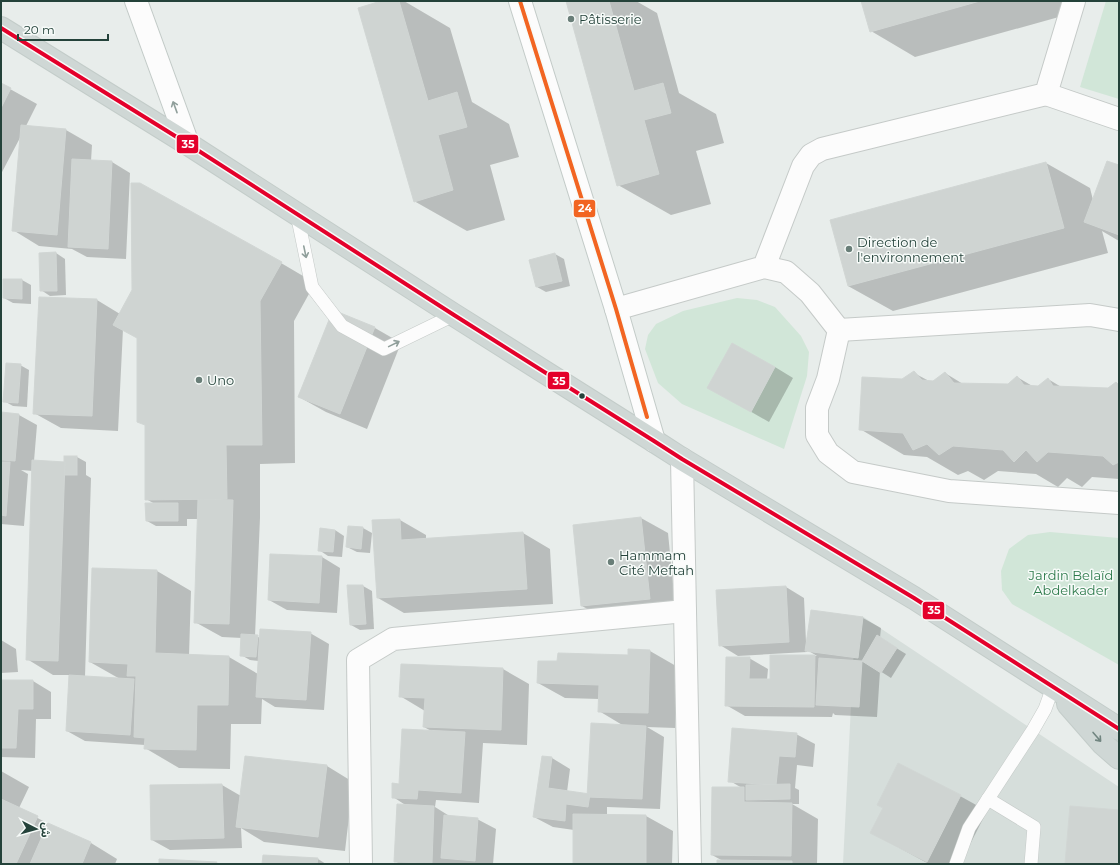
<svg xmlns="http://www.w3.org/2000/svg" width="1120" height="865" font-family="Montserrat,'Noto Sans Arabic',sans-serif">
  <rect width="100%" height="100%" fill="#e8edeb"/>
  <polygon fill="#d6dedb" points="862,616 1119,787 1119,864 843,864 854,646"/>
  <g fill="#d1e6d8">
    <polygon points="1106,1 1119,1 1119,99 1080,87"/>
    <polygon points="737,298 757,300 775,307 801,336 809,352 807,376 784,449 682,404 658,383 645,349 648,335 656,324 683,311"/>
    <polygon points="1050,532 1119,538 1119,665 1012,604 1002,590 1001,571 1009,549 1028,535"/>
  </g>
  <g fill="#0003">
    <polygon points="385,1 404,1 450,28 472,102 509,124 519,157 490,165 505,220 467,231 414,201"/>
    <polygon points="567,1 636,1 657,13 679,93 716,114 724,143 696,151 711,204 671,215 618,185"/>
    <polygon points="862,1 1062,1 1066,15 915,57 871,31"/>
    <polygon points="1,84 37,104 26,126 66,130 92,145 91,161 112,162 130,173 126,259 87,257 72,249 39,246 13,230 22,134 1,174"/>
    <polygon points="1046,163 1090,188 1093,200 1119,166 1119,241 1102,231 1108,253 893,311 848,286"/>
    <polygon points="56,253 65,259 66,295 50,296 41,290 40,254"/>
    <polygon points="555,254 564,259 570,286 546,292 537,287"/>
    <polygon points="281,263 315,283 294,321 295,463 260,464 260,518 255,636 261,638 310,633 329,644 324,710 275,707 262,699 261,724 231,724 230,769 179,768 145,748 145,745 85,741 67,731 70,675 53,675 27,659 33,471 21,470 28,474 24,526 1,524 1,407 1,413 19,415 37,425 34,461 65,463 77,457 86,462 86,475 91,478 85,677 120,679 90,662 157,571 191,591 189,656 229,657 258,674 259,661 250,660 241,655 242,638 222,637 195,622 199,519 187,519 187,526 156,526 147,521 155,504 146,499 146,425 138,338 123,329 118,431 61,428 34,413 40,298 97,300 120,314"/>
    <polygon points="4,280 22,280 31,285 31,304 13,303 4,298"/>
    <polygon points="334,312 375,328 401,343 367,429 326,412 299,397"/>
    <polygon points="20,365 29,370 27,407 13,406 4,401"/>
    <polygon points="775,367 793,378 769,422 727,398"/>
    <polygon points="914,373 929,381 934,382 945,373 963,384 1009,385 1017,377 1034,387 1038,387 1048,379 1063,388 1108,389 1116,383 1119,385 1119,479 1092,477 1082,487 1067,478 1058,487 1036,474 998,471 984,480 968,471 958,475 927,457 904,455 860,429 903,380"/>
    <polygon points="641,518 668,533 676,614 609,621 582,606 574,526"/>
    <polygon points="400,520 426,535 426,539 523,533 550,549 553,604 404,613 378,598"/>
    <polygon points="363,528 372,533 370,553 357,552 347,547"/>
    <polygon points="335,530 344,536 342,557 328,556 319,550"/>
    <polygon points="322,557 340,568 337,613 287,610 269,600"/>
    <polygon points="363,586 372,591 374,629 360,630 351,625"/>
    <polygon points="786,587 804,598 806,642 863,618 881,628 880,638 906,654 891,678 880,671 877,717 835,715 833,713 832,717 745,716 726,705 749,658 768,669 767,680 771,680 771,656 817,656 807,650 807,652 738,656 720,645"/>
    <polygon points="1,640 16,649 18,672 1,673"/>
    <polygon points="650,651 676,666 675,728 647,727 664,737 660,809 607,807 607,815 646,816 673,831 672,864 574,864 574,830 553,827 534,817 552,758 570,769 567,792 588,795 624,726 599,711 599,699 565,698 538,683 558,662 629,656"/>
    <polygon points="503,669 529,684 527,745 483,743 479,803 436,800 435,807 451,817 477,819 496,829 493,864 452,864 450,863 450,864 400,864 395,861 407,806 393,797 433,732 424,727 425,711 400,696"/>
    <polygon points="1,681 33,681 51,692 51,719 36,719 35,758 1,757"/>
    <polygon points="796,734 815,744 813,767 797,765 795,788 799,790 799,804 792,804 818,819 817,864 718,864 723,861 712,855 742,788 730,781"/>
    <polygon points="327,766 353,782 345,851 264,842 241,828 242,848 170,850 152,840 151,786 222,785 241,796"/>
    <polygon points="1,771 29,787 19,808 58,829 91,843 117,859 115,864 1,864"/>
    <polygon points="960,796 987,811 960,864 929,864 872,833"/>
    <polygon points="318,859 326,864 263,864"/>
  </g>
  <g fill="#cfd4d2" stroke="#d1d6d4">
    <polygon points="381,1 399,1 428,101 457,92 467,127 438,135 453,190 414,202 358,8"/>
    <polygon points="566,1 609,1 634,91 663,83 671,113 644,120 659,174 617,186"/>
    <polygon points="861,1 980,1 870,32"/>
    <polygon points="1,83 11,88 1,108"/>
    <polygon points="21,125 66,129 57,235 12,231"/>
    <polygon points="72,159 112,161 108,249 68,247"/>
    <polygon points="1107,161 1119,165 1119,235 1084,222"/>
    <polygon points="1046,162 1064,228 848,286 830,220"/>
    <polygon points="131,183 140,183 282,262 260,301 262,445 226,445 227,499 145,500 145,425 137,422 137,338 113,325 132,290"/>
    <polygon points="56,252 57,291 40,291 39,253"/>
    <polygon points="555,253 562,281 536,287 529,260"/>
    <polygon points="3,279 22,279 22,299 3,298"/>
    <polygon points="39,297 97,299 92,416 33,414"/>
    <polygon points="333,310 375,327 340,414 298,397"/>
    <polygon points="732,343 775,367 751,412 707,388"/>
    <polygon points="6,363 21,364 18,403 3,402"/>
    <polygon points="914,371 922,380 933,381 945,372 954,383 1008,384 1017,376 1024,385 1038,386 1048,378 1053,386 1108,388 1116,382 1119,385 1119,462 1113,465 1103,456 1048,452 1037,462 1026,450 1014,462 1003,450 953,446 939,455 927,444 913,450 903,433 859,430 862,377 902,379"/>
    <polygon points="1,412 19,414 15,461 1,460"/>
    <rect x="64" y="456" width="13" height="19"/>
    <polygon points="32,460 65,462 58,661 26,660"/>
    <polygon points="1,462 10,462 6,516 1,515"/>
    <polygon points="198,499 233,500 229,624 194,623"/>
    <polygon points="145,503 178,503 178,521 146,521"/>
    <polygon points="641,517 650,599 581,606 573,525"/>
    <polygon points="400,519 401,540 523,532 527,589 377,598 372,520"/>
    <polygon points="348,526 363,527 361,549 346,547"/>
    <polygon points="320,528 335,530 333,552 318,551"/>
    <polygon points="270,554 322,556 319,603 268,600"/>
    <polygon points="92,568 157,570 155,653 229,656 228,705 197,705 196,750 144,749 145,738 134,737 136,676 127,676 128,664 89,662"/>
    <polygon points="347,585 363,585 366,624 350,625"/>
    <polygon points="786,586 789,642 719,646 716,590"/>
    <polygon points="811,610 863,617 858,658 805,651"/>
    <polygon points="260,629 311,632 306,700 256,697"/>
    <polygon points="241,634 258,635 256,657 240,656"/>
    <polygon points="877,635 897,648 881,673 862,661"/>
    <polygon points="628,649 650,650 648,713 598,712 599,685 537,683 538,661 557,661 558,653 628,655"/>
    <polygon points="770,655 815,655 814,707 725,706 726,657 750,657 749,679 770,679"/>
    <polygon points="819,658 862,661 859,707 816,705"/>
    <polygon points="401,664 503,668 501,730 423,727 425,698 399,697"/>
    <polygon points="69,675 134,679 130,735 66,731"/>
    <polygon points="1,680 33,680 33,709 18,709 16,748 1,748"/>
    <polygon points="591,723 646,726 642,799 587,797"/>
    <polygon points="732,728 797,733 795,757 779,756 776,785 728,782"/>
    <polygon points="402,729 465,732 461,793 418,790 417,799 392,798 392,783 399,784"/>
    <polygon points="245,756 327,765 318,837 236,827"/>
    <polygon points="542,756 552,757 548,788 590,794 588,807 566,804 565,821 533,817"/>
    <polygon points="898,763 961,795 927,862 870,833 883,808 877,805"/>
    <polygon points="222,784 224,838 151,840 150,785"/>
    <polygon points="790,784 790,799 746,800 746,785"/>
    <polygon points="712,787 744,787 744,802 792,803 791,856 711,855"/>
    <polygon points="1,799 38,816 16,864 6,864 1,862"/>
    <polygon points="397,804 434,806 432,863 394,862"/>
    <polygon points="1070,806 1119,810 1119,864 1065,864"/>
    <polygon points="573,814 646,815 646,864 573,864"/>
    <polygon points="444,815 478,818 475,861 441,858"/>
    <polygon points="48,823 91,842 82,864 30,864"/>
    <polygon points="263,855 318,858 317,864 262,864"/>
    <polygon points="159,859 217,862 216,864 159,864"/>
    <polygon points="717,860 792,861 792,864 717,864"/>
  </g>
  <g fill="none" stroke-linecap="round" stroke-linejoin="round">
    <defs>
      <g id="lane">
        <polyline points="297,214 312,287 342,326 384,349 454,315"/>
        <polyline points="988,799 1034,827 1031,864"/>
        <polyline points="956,864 969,828 1033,730 1045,709 1053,687"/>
      </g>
      <g id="street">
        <polyline points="1046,94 1119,119"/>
        <polyline points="764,267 786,272 810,293 839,330 828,379 817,408 817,435 828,453 853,472 949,491 1119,503"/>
        <polyline points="616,309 764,267 803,166 811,155 822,149 1046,94 1074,1"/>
        <polyline points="839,330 1090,315 1119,320"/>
        <polyline points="682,459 690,864"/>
        <polyline points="361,864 358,660 393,639 685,611"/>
      </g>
      <g id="secondary">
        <polyline points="136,1 188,144"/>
        <polyline points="520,1 616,309 654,441"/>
      </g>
      <g id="primary">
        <polyline points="1,28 188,144 454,315 654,441 682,459 914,598 1119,729"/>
        <polyline points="1068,704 1103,744 1119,758"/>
      </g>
    </defs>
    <use href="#lane" stroke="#c5cac8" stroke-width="14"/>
    <use href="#street" stroke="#c5cac8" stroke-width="24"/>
    <use href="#secondary" stroke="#c3cbc8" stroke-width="24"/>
    <use href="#primary" stroke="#c3ccc9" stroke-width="24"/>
    <use href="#lane" stroke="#fcfcfc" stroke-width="13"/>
    <use href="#street" stroke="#fcfcfc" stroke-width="22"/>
    <use href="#secondary" stroke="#fcfcfc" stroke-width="22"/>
    <use href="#primary" stroke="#cfd7d5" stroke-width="22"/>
    <defs>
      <polyline id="bus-1" points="520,1 616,309 647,417"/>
      <polyline id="bus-2" points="1,28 188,144 454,315 654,441 682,459 914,598 1119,729"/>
    </defs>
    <use href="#bus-1" stroke="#f7fbf9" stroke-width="7"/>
    <use href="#bus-2" stroke="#f7fbf9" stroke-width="7"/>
    <use href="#bus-1" stroke="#f26522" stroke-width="4"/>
    <use href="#bus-2" stroke="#e4002b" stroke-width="4"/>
  </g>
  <defs><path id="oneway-shaft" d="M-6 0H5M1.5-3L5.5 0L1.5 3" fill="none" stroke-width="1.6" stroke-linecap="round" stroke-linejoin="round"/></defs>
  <g stroke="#909f9b">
    <use href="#oneway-shaft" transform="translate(175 107) rotate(-110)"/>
    <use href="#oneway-shaft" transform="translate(305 252) rotate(78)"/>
    <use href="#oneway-shaft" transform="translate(394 344) rotate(-26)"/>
  </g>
  <use stroke="#718580" href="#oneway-shaft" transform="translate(1097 737) rotate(49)"/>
  <g fill="#697e78" stroke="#f7fbf9" stroke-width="1.5">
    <circle cx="571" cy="19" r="4"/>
    <circle cx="849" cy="249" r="4"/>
    <circle cx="199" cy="380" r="4"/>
    <circle cx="611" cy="562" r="4"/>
  </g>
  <circle fill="#24423a" stroke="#f7fbf9" stroke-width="1.5" cx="582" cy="396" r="3.5"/>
  <g text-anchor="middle" stroke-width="3" stroke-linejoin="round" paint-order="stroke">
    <g font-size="13" fill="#24423a" stroke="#f7fbf9" text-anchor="start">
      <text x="579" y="24">Pâtisserie</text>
      <text x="857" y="247">Direction de<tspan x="857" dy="15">l'environnement</tspan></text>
      <text x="207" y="385">Uno</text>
      <text x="619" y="560">Hammam<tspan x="619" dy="15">Cité Meftah</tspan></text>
    </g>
    <g font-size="13" fill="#2d7a4b" stroke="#f7fbf9">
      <text x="1071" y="580">Jardin Belaïd<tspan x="1071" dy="15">Abdelkader</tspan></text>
    </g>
  </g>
  <g stroke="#f7fbf9" stroke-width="1.5">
    <rect x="176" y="134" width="23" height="20" rx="4" fill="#e4002b"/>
    <rect x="573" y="199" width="23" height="19" rx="4" fill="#f26522"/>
    <rect x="547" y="371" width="23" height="19" rx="4" fill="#e4002b"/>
    <rect x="922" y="601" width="23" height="19" rx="4" fill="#e4002b"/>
  </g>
  <g font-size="11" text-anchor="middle" font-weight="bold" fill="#fff">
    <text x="188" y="148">35</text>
    <text x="585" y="212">24</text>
    <text x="559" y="385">35</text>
    <text x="934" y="614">35</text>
  </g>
  <rect width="1120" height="865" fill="none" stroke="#24423a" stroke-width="4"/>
  <g transform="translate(36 829) rotate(96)" stroke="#f7fbf9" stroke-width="3" paint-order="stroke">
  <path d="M0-3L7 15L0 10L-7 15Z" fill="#24423a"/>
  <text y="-6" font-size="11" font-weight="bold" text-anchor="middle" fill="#24423a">ش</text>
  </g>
  <path d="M18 34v6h90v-6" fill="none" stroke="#24423a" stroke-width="2"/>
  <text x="24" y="34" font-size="12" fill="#24423a" stroke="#f7fbf9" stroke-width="3" paint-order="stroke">20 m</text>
</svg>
